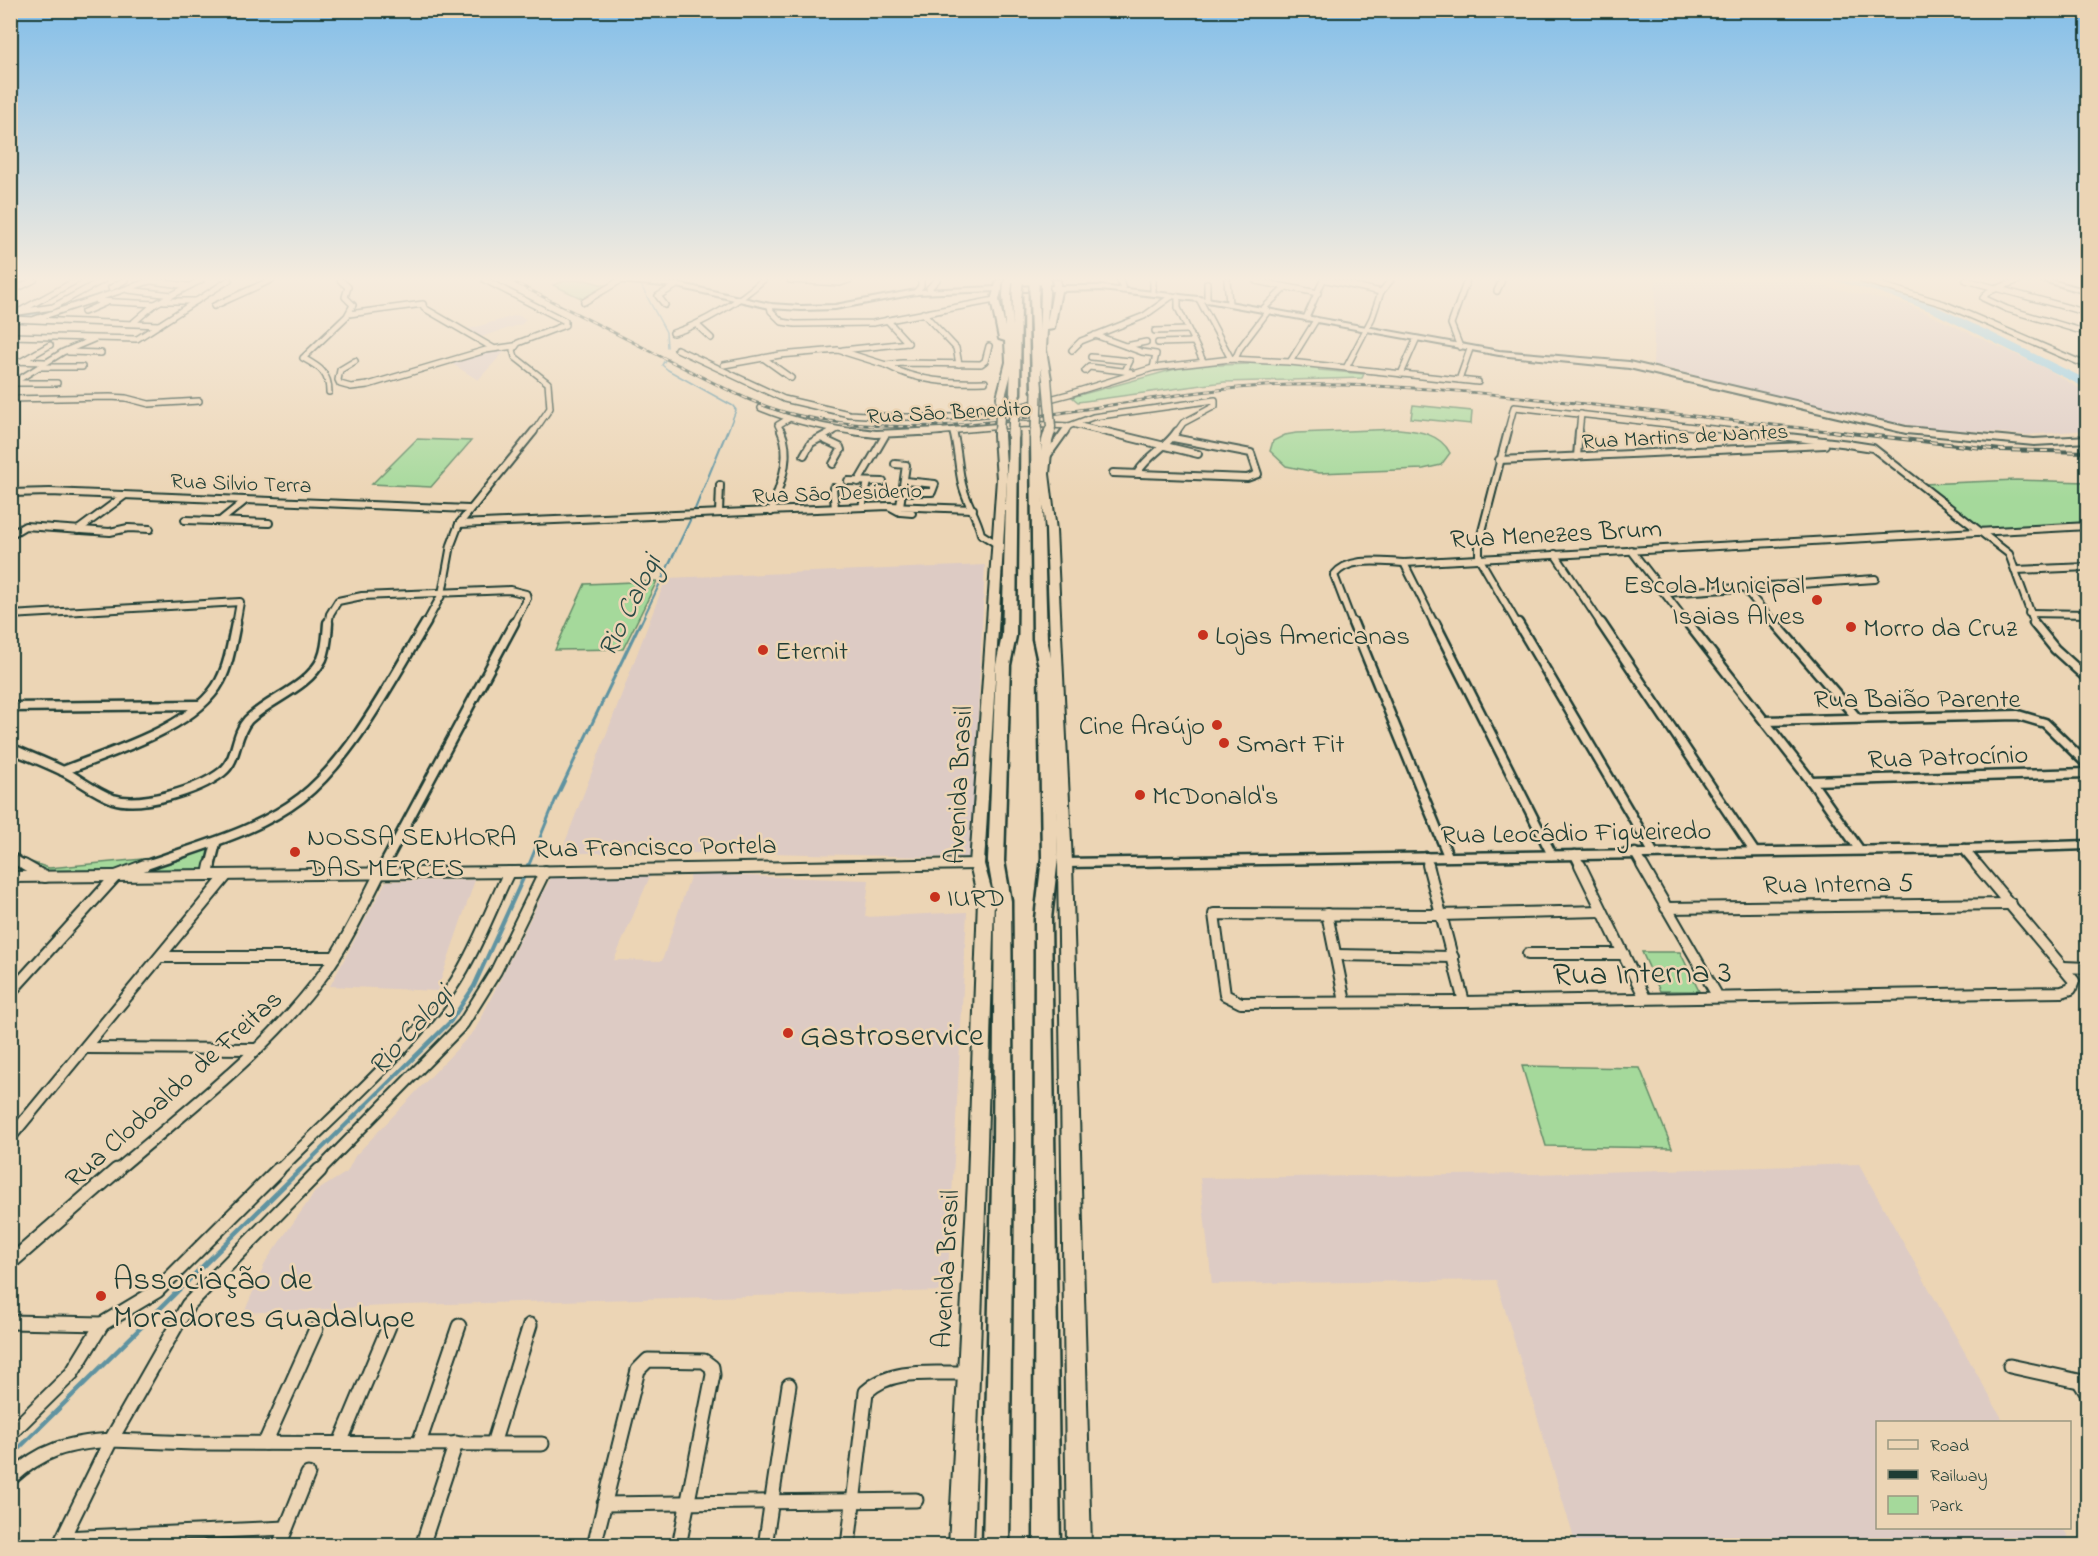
<svg xmlns="http://www.w3.org/2000/svg" width="2098" height="1556" font-family="'Indie Flower',sans-serif">
  <rect width="100%" height="100%" fill="#ecd5b5"/>
  <filter id="ink" filterUnits="userSpaceOnUse"><feTurbulence type="fractalNoise" baseFrequency=".0167" numOctaves="2"/><feDisplacementMap in="SourceGraphic" scale="12" xChannelSelector="R" yChannelSelector="G"/><feConvolveMatrix kernelMatrix="1 2 1 2 8 2 1 2 1" color-interpolation-filters="sRGB"/></filter>
  <g filter="url(#ink)">
    <g fill="#ddcbc4">
      <polygon points="1656,280 1796,280 1909,305 2047,369 2087,393 2087,430 2026,435 1915,426 1874,419 1653,365"/>
      <polygon points="517,315 526,319 522,324 481,337 469,329"/>
      <polygon points="494,350 504,352 478,380 451,363"/>
      <polygon points="985,565 971,858 769,853 561,853 666,578"/>
      <polygon points="651,874 614,960 662,961 691,874 869,880 865,917 967,912 947,1291 406,1305 244,1313 266,1261 315,1192 347,1172 355,1156 475,1030 551,877"/>
      <polygon points="475,880 437,991 330,986 386,881"/>
      <polygon points="1859,1164 2004,1422 1878,1422 1878,1528 2063,1528 2073,1545 1576,1545 1496,1280 1212,1284 1200,1178 1533,1174"/>
    </g>
    <g fill="#a5d99b" stroke="#628b68" stroke-width="1.5">
      <polygon points="567,280 585,280 608,286 583,299 553,285"/>
      <polygon points="1247,361 1317,366 1319,370 1364,374 1362,378 1224,382 1078,402 1072,397 1179,368 1213,363 1219,365 1248,364"/>
      <polygon points="1413,405 1472,411 1471,424 1411,418"/>
      <path d="M1398,429c20,2 42,4 52,24l-9,12 -18,4 -104,4 -33,-7 -16,-15 3,-10 12,-6 11,-2z"/>
      <polygon points="417,439 471,441 431,487 372,484"/>
      <polygon points="2016,480 2087,482 2087,523 1981,528 1925,484"/>
      <polygon points="657,581 623,649 555,650 585,584"/>
      <polygon points="213,845 205,871 11,877 10,855 49,868 184,855"/>
      <polygon points="1642,952 1680,952 1699,991 1660,991"/>
      <polygon points="1522,1066 1640,1068 1672,1148 1546,1146"/>
    </g>
    <g fill="none" stroke-linecap="round" stroke-linejoin="round">
      <g stroke="#5f93a1" stroke-width="1.5">
        <polyline points="638,280 666,332 667,347"/>
        <polyline points="10,317 43,313 142,280"/>
        <polyline points="665,360 662,365 668,370 733,406 736,410 727,433"/>
      </g>
      <polyline stroke="#5f93a1" stroke-width="2" points="640,625 693,514 727,431"/>
      <polyline stroke="#5f93a1" stroke-width="3" points="528,867 555,801 640,623"/>
      <g stroke="#5f93a1" stroke-width="4">
        <polyline points="527,868 528,865"/>
        <polyline points="298,1172 451,1021 474,986 525,874"/>
      </g>
      <polyline stroke="#5f93a1" stroke-width="4.5" points="10,1457 300,1170"/>
      <path fill="#89ccea" fill-rule="evenodd" d="M1831,280c57,0 107,27 157,51 33,16 66,33 100,49v9l-158,-78 -48,-18z"/>
      <defs>
        <g id="street-far4">
          <polyline points="485,280 565,321 565,325 518,343 513,350 515,357 548,383 550,408 533,433"/>
          <polyline points="790,280 840,283 849,280"/>
          <polyline points="1120,280 1123,290"/>
          <polyline points="1153,280 1153,293"/>
          <polyline points="1227,280 1229,303"/>
          <polyline points="1327,280 1381,292"/>
          <polyline points="1863,280 1944,304 2088,366"/>
          <polyline points="1966,280 2088,313"/>
          <polyline points="2019,280 1988,292 1983,298 2007,309 2088,333"/>
          <polyline points="152,281 188,286"/>
          <polyline points="1256,281 1318,293"/>
          <polyline points="1207,283 1207,300"/>
          <polyline points="111,288 125,280"/>
          <polyline points="128,290 172,295"/>
          <polyline points="931,291 929,288 937,280"/>
          <polyline points="1497,291 1502,280"/>
          <polyline points="10,292 34,280"/>
          <polyline points="916,292 921,286 921,280"/>
          <polyline points="1178,297 1178,308 1203,361"/>
          <polyline points="1199,299 1231,359"/>
          <polyline points="98,301 155,304"/>
          <polyline points="164,301 196,301"/>
          <polyline points="584,302 621,280"/>
          <polyline points="665,305 658,296 677,285"/>
          <polyline points="214,306 271,280"/>
          <polyline points="770,306 771,311 782,322 795,324 873,323 995,300"/>
          <polyline points="1262,310 1286,287"/>
          <polyline points="20,311 77,280"/>
          <polyline points="19,312 53,307 103,280"/>
          <polyline points="84,312 105,303"/>
          <polyline points="923,313 956,348 959,364"/>
          <polyline points="349,314 423,304 424,308 493,348"/>
          <polyline points="1306,318 1323,280"/>
          <polyline points="10,319 159,325"/>
          <polyline points="35,319 153,280"/>
          <polyline points="887,320 908,343"/>
          <polyline points="134,322 155,304 201,280"/>
          <polyline points="698,326 711,338"/>
          <polyline points="1155,331 1188,330"/>
          <path d="M673,333c30,-9 67,-32 90,-53"/>
          <polyline points="1095,335 1142,352 1156,354 1153,368"/>
          <polyline points="10,336 137,339 229,280"/>
          <polyline points="1158,343 1194,342"/>
          <polyline points="10,345 13,344"/>
          <polyline points="1126,346 1146,342"/>
          <polyline points="1460,347 1451,324 1467,280"/>
          <polyline points="677,349 784,399 849,414 899,417 952,417 996,413 1069,394 1153,368 1231,359 1290,362 1478,382"/>
          <polyline points="843,350 908,343"/>
          <polyline points="1072,350 1081,341 1144,316 1172,296"/>
          <polyline points="69,352 101,353"/>
          <polyline points="1091,357 1130,361 1125,371"/>
          <polyline points="763,358 791,378"/>
          <polyline points="1235,359 1240,348 1268,311"/>
          <polyline points="10,361 46,362"/>
          <polyline points="22,361 50,345"/>
          <polyline points="355,361 340,370 338,380 340,384 351,387 368,385 486,350 514,346"/>
          <polyline points="1290,362 1316,320"/>
          <polyline points="724,365 780,355 838,350 886,365 902,363 981,364 985,361 989,346"/>
          <path d="M886,365c31,17 64,18 99,17"/>
          <polyline points="40,367 82,367"/>
          <polyline points="1346,368 1372,318 1381,292 1391,280"/>
          <polyline points="1085,371 1089,367 1131,372"/>
          <polyline points="1401,374 1416,340"/>
          <polyline points="1459,380 1470,349"/>
          <polyline points="15,383 57,383"/>
          <polyline points="10,385 63,352 94,339"/>
          <path d="M329,392c0,-20 -10,-25 -26,-34l44,-42 6,-11 -8,-8 3,-10 -8,-7"/>
          <polyline points="10,399 110,397 126,398 149,404 199,401"/>
          <path d="M761,408c34,14 68,21 105,25"/>
          <polyline points="1076,425 1109,433"/>
          <polyline points="782,433 778,425 788,419"/>
          <polyline points="830,433 836,430"/>
          <polyline points="924,433 1026,424 1069,426 1093,417 1215,400 1215,406 1183,423 1176,433"/>
          <polyline points="1064,433 1069,426"/>
          <polyline points="1507,433 1514,407 1749,433"/>
          <polyline points="1579,433 1581,414"/>
        </g>
        <g id="street-far3">
          <polyline points="852,431 876,434 941,431"/>
          <path d="M953,431c5,18 5,36 9,53 4,18 15,32 19,50l16,10"/>
          <polyline points="1103,431 1198,454"/>
          <polyline points="1508,431 1479,543 1479,558 1518,625"/>
          <polyline points="1736,431 1850,444"/>
          <polyline points="821,438 840,447 841,450 833,464"/>
          <polyline points="1847,444 1873,448 2009,554 2035,625"/>
          <polyline points="804,455 811,443 833,431"/>
          <polyline points="1577,457 1579,431"/>
          <polyline points="1045,459 1065,431"/>
          <polyline points="1499,460 1825,445"/>
          <polyline points="895,464 906,465 900,506"/>
          <path d="M1138,472c10,-17 29,-25 39,-41"/>
          <polyline points="1113,473 1247,478 1258,474 1251,453 1173,438"/>
          <polyline points="848,481 883,482"/>
          <polyline points="858,482 886,434"/>
          <polyline points="833,488 835,508"/>
          <polyline points="903,492 932,492 935,484 905,481"/>
          <polyline points="10,493 50,492 469,509"/>
          <polyline points="889,506 900,512 912,513"/>
          <polyline points="862,507 868,482"/>
          <path d="M771,512c8,-25 22,-55 10,-81"/>
          <polyline points="719,513 720,485"/>
          <polyline points="185,520 269,523"/>
          <polyline points="220,521 246,500"/>
          <polyline points="459,524 889,506 973,509"/>
          <polyline points="78,530 124,496"/>
          <polyline points="10,535 25,526 110,532 128,528 150,529"/>
          <polyline points="1631,550 1689,625"/>
          <polyline points="1555,554 1602,625"/>
          <polyline points="1404,563 1435,625"/>
          <polyline points="2016,570 2088,567"/>
          <polyline points="1744,588 1776,625"/>
          <polyline points="1665,593 1875,579"/>
          <polyline points="2029,613 2088,614"/>
          <polyline points="10,615 240,602 236,625"/>
          <polyline points="328,625 330,614 338,601 362,596 510,590 526,594 527,598 513,625"/>
          <polyline points="425,625 442,594 451,545 459,524 534,431"/>
          <path d="M1353,625l-19,-50c15,-19 48,-13 70,-12l684,-37"/>
        </g>
        <g id="street-far2">
          <polyline points="1353,623 1448,856"/>
          <polyline points="1435,623 1552,855"/>
          <polyline points="1518,623 1653,852"/>
          <polyline points="1601,623 1754,851"/>
          <polyline points="1688,623 1811,781 1859,849"/>
          <polyline points="1775,623 1857,718"/>
          <polyline points="2034,623 2055,649 2088,679"/>
          <polyline points="10,707 198,705"/>
          <polyline points="1765,721 2018,715 2045,723 2088,765"/>
          <path d="M10,748c18,8 37,15 55,24 15,8 31,21 48,27 28,9 86,-9 109,-27 16,-12 12,-37 26,-52 22,-22 59,-31 74,-61 5,-11 5,-24 6,-36"/>
          <path d="M63,771c47,-19 132,-43 157,-90 9,-17 12,-39 16,-58"/>
          <polyline points="1811,781 2088,773"/>
          <polyline points="1964,849 1979,867"/>
          <polyline points="1635,853 1643,867"/>
          <polyline points="1575,855 1581,867"/>
          <polyline points="10,857 27,867"/>
          <polyline points="1426,857 1429,867"/>
          <polyline points="1065,863 1964,849 2088,845"/>
          <path d="M141,867c54,-20 113,-33 160,-69 51,-40 91,-119 125,-175"/>
          <polyline points="210,867 216,843"/>
          <polyline points="383,867 514,623"/>
        </g>
        <g id="street-far1">
          <polyline points="24,865 45,877"/>
          <polyline points="1428,865 1464,1002"/>
          <polyline points="1580,865 1645,998"/>
          <polyline points="1642,865 1718,997"/>
          <polyline points="208,875 210,865"/>
          <polyline points="1666,908 2011,904"/>
          <polyline points="1602,911 1439,915 1214,914 1225,995 1241,1003 1464,1002 2062,992 2071,989 2074,981 1977,865"/>
          <polyline points="1327,914 1345,1002"/>
          <polyline points="1528,954 1624,954"/>
          <polyline points="1336,955 1453,957"/>
          <polyline points="161,957 335,957"/>
          <polyline points="2063,967 2088,968"/>
          <polyline points="10,993 116,876 145,865"/>
          <polyline points="86,1048 257,1049"/>
          <polyline points="10,1138 227,875"/>
          <path d="M115,1172c73,-63 155,-123 212,-203 22,-32 39,-69 57,-104"/>
          <path d="M277,1172c55,-55 117,-108 165,-171 29,-37 46,-86 67,-129"/>
          <polyline points="318,1172 463,1024 496,971 545,871"/>
        </g>
        <g id="street">
          <polyline points="10,1263 117,1170"/>
          <polyline points="10,1322 102,1324"/>
          <polyline points="2010,1366 2088,1383"/>
          <polyline points="2080,1382 2088,1395"/>
          <polyline points="10,1434 72,1373 102,1324 157,1291 278,1170"/>
          <polyline points="265,1443 316,1329"/>
          <polyline points="340,1443 389,1326"/>
          <polyline points="419,1443 459,1326"/>
          <polyline points="493,1444 530,1325"/>
          <path d="M10,1479c32,-30 58,-36 101,-39l77,-135 132,-135"/>
          <polyline points="604,1504 916,1500"/>
          <polyline points="63,1538 286,1528"/>
          <polyline points="59,1546 111,1440 194,1443 542,1444"/>
          <polyline points="279,1546 308,1474"/>
          <polyline points="422,1546 456,1443"/>
          <polyline points="594,1546 638,1370 648,1360 704,1361 712,1367 713,1375 679,1546"/>
          <polyline points="765,1546 789,1385"/>
          <path d="M848,1546l18,-154c26,-25 67,-18 101,-19"/>
        </g>
        <g id="secondary">
          <polygon points="614,280 677,283 770,304 801,306 835,305 916,290 997,287 1000,289 997,291 916,294 835,309 801,310 770,308 677,287 617,282"/>
          <polygon points="2040,280 2051,280 2088,290 2088,294"/>
          <polygon points="977,859 982,861 983,864 982,867 977,869 514,877 10,882 10,872 514,867"/>
        </g>
        <g id="primary">
          <polygon points="997,280 1003,280 1002,287 1053,286 1052,280 1060,280 1060,286 1101,286 1207,298 1499,351 1629,362 1906,427 2034,439 2088,436 2088,442 2034,445 1906,433 1629,368 1499,355 1207,302 1101,290 1061,291 1054,329 1047,330 1046,350 1051,379 1047,382 1043,379 1038,350 1041,294 1045,292 1049,294 1047,322 1053,291 1001,291 999,300 1005,327 1003,295 1007,293 1011,295 1014,362 1005,397 1001,400 997,397 1006,362 1005,341 999,339 991,300"/>
          <polygon points="999,433 1004,436 1007,479 984,864 994,899 986,1181 973,1546 949,1546 968,1181 978,899 970,864 997,479 994,436"/>
          <polygon points="1047,438 1052,441 1049,474 1056,530 1072,863 1091,1546 1067,1546 1058,863 1046,530 1039,474 1042,441"/>
        </g>
        <g id="highway">
          <polygon points="1034,291 1038,293 1042,391 1037,394 1032,391 1030,293"/>
          <polygon points="1017,293 1021,295 1020,394 1015,397 1010,394 1013,295"/>
          <polygon points="1013,433 1018,436 1016,636 1010,665 1004,861 1011,901 1013,1142 1009,1546 983,1546 993,1142 995,901 988,861 996,665 1002,636 1008,436"/>
          <polygon points="1036,433 1041,436 1047,639 1053,667 1058,858 1051,919 1060,1546 1034,1546 1035,919 1042,858 1039,667 1033,639 1031,436"/>
        </g>
      </defs>
      <use href="#street-far4" stroke="#1f3d34" stroke-width="8"/>
      <use href="#street-far3" stroke="#1f3d34" stroke-width="10"/>
      <use href="#street-far2" stroke="#1f3d34" stroke-width="13"/>
      <use href="#street-far1" stroke="#1f3d34" stroke-width="14"/>
      <use href="#street" stroke="#1f3d34" stroke-width="17"/>
      <use href="#secondary" stroke="#1f3d34" stroke-width="4"/>
      <use href="#primary" stroke="#1f3d34" stroke-width="4"/>
      <use href="#highway" stroke="#1f3d34" stroke-width="5"/>
      <use href="#street-far4" stroke="#ecd5b5" stroke-width="5"/>
      <use href="#street-far3" stroke="#ecd5b5" stroke-width="6"/>
      <use href="#street-far2" stroke="#ecd5b5" stroke-width="8"/>
      <use href="#street-far1" stroke="#ecd5b5" stroke-width="10"/>
      <use href="#street" stroke="#ecd5b5" stroke-width="13"/>
      <use href="#secondary" fill="#ecd5b5" fill-rule="evenodd"/>
      <use href="#primary" fill="#ecd5b5" fill-rule="evenodd"/>
      <use href="#highway" fill="#ecd5b5" fill-rule="evenodd"/>
      <defs>
        <path id="rail-far1" d="M510,280c55,28 111,56 166,84 39,19 78,42 120,51 165,37 329,-26 494,-30 99,-2 197,8 295,19 87,10 174,19 261,29"/>
        <polyline id="rail" points="1832,431 2001,450 2088,452"/>
      </defs>
      <use href="#rail-far1" stroke="#1f3d34" stroke-width="3"/>
      <use href="#rail" stroke="#1f3d34" stroke-width="4"/>
      <use href="#rail-far1" stroke="#ecd5b5" stroke-width="1.5" stroke-dasharray="5" stroke-linecap="butt"/>
      <use href="#rail" stroke="#ecd5b5" stroke-width="2" stroke-dasharray="7" stroke-linecap="butt"/>
      <defs>
        <g id="primary-bridge-far1">
          <polyline points="1045,285 1045,294"/>
          <polyline points="1007,295 1008,284"/>
          <polyline points="1047,379 1051,427 1049,433"/>
          <polyline points="999,433 1001,397"/>
        </g>
        <g id="primary-bridge">
          <polyline points="999,436 999,431"/>
          <polyline points="1047,441 1050,431"/>
        </g>
        <g id="highway-bridge-far1">
          <polyline points="1034,285 1034,293"/>
          <polyline points="1017,295 1018,283"/>
          <polyline points="1013,433 1015,394"/>
          <polyline points="1036,433 1037,391"/>
        </g>
        <g id="highway-bridge">
          <polyline points="1013,436 1013,431"/>
          <polyline points="1036,436 1036,431"/>
        </g>
      </defs>
      <use href="#primary-bridge-far1" stroke="#1f3d34" stroke-width="11" stroke-linecap="butt"/>
      <use href="#primary-bridge" stroke="#1f3d34" stroke-width="14" stroke-linecap="butt"/>
      <use href="#highway-bridge-far1" stroke="#1f3d34" stroke-width="12" stroke-linecap="butt"/>
      <use href="#highway-bridge" stroke="#1f3d34" stroke-width="15" stroke-linecap="butt"/>
      <use href="#primary-bridge-far1" stroke="#ecd5b5" stroke-width="8"/>
      <use href="#primary-bridge" stroke="#ecd5b5" stroke-width="10"/>
      <use href="#highway-bridge-far1" stroke="#ecd5b5" stroke-width="9"/>
      <use href="#highway-bridge" stroke="#ecd5b5" stroke-width="11"/>
    </g>
  </g>
  <linearGradient id="sky" x2="0" y2="1"><stop stop-color="#82bee9"/><stop offset="0.56" stop-color="#f6ecde"/><stop offset="1" stop-color="#f6ecde" stop-opacity="0"/></linearGradient>
  <rect width="2098" height="498" fill="url(#sky)"/>
  <g fill="#c8321e" stroke="#ecd5b5" stroke-width="2">
    <circle cx="1817" cy="600" r="6"/>
    <circle cx="1851" cy="627" r="6"/>
    <circle cx="1203" cy="635" r="6"/>
    <circle cx="763" cy="650" r="6"/>
    <circle cx="1217" cy="725" r="6"/>
    <circle cx="1224" cy="743" r="6"/>
    <circle cx="1140" cy="795" r="6"/>
    <circle cx="295" cy="852" r="6"/>
    <circle cx="935" cy="897" r="6"/>
    <circle cx="788" cy="1033" r="6"/>
    <circle cx="101" cy="1296" r="6"/>
  </g>
  <g text-anchor="middle" stroke-width="5" stroke-linejoin="round" paint-order="stroke">
    <g font-size="22" fill="#1f3d34" stroke="#ecd5b5">
      <text transform="translate(949 411) rotate(-3)" y="8">Rua Sāo Benedito</text>
      <text transform="translate(1685 435) rotate(-3)" y="8">Rua Martins de Nantes</text>
      <text transform="translate(241 482) rotate(2)" y="8">Rua Silvio Terra</text>
      <text transform="translate(837 492) rotate(-2)" y="8">Rua Sāo Desiderio</text>
    </g>
    <g font-size="27" fill="#1f3d34" stroke="#ecd5b5">
      <text transform="translate(1556 533) rotate(-3)" y="9">Rua Menezes Brum</text>
      <text x="1917" y="707">Rua Baião Parente</text>
      <text transform="translate(1948 756) rotate(-2)" y="9">Rua Patrocínio</text>
      <text transform="translate(958 785) rotate(-87)" y="9">Avenida Brasil</text>
      <text transform="translate(1576 832) rotate(-1)" y="9">Rua Leocádio Figueiredo</text>
      <text transform="translate(655 846) rotate(-1)" y="9">Rua Francisco Portela</text>
      <text transform="translate(1838 883) rotate(-1)" y="9">Rua Interna 5</text>
      <text transform="translate(173 1088) rotate(-42)" y="9">Rua Clodoaldo de Freitas</text>
      <text transform="translate(945 1269) rotate(-87)" y="9">Avenida Brasil</text>
    </g>
    <g font-size="27" fill="#1f3d34" stroke="#ecd5b5" text-anchor="start">
      <text x="1805" y="593" text-anchor="end">Escola Municipal<tspan x="1805" dy="31">Isaias Alves</tspan></text>
      <text x="1863" y="636">Morro da Cruz</text>
      <text x="1215" y="644">Lojas Americanas</text>
      <text x="775" y="659">Eternit</text>
      <text x="1205" y="734" text-anchor="end">Cine Araújo</text>
      <text x="1236" y="752">Smart Fit</text>
      <text x="1152" y="804">McDonald's</text>
      <text x="307" y="845">NOSSA SENHORA<tspan x="307" dy="31">DAS MERCES</tspan></text>
      <text x="947" y="906">IURD</text>
    </g>
    <g font-size="28" font-style="italic" fill="#2a4b46" stroke="#ecd5b5">
      <text transform="translate(628 605) rotate(-64)" y="10">Rio Calogi</text>
      <text transform="translate(409 1029) rotate(-48)" y="10">Rio Calogi</text>
    </g>
    <g font-size="33" fill="#1f3d34" stroke="#ecd5b5">
      <text transform="translate(1642 971) rotate(-1)" y="12">Rua Interna 3</text>
    </g>
    <g font-size="33" fill="#1f3d34" stroke="#ecd5b5" text-anchor="start">
      <text x="800" y="1045">Gastroservice</text>
      <text x="113" y="1289">Associação de<tspan x="113" dy="38">Moradores Guadalupe</tspan></text>
    </g>
  </g>
  <rect width="2098" height="1556" fill="none" stroke="#ecd5b5" stroke-width="36"/>
  <rect x="18" y="18" width="2062" height="1520" fill="none" stroke="#1f3d34" stroke-width="2" filter="url(#ink)"/>
  <rect x="1876" y="1421" width="195" height="108" fill="#ecd5b5" stroke="#9a9881" stroke-width="1.5"/>
  <rect x="1888" y="1440" width="30" height="9" fill="#ecd5b5" stroke="#9a9881" stroke-width="1.5"/>
  <text x="1930" y="1451" font-size="18" fill="#1f3d34">Road</text>
  <rect x="1888" y="1470" width="30" height="9" fill="#1f3d34" stroke="#9a9881" stroke-width="1.5"/>
  <text x="1930" y="1481" font-size="18" fill="#1f3d34">Railway</text>
  <rect x="1888" y="1496" width="30" height="18" fill="#a5d99b" stroke="#9a9881" stroke-width="1.5"/>
  <text x="1930" y="1511" font-size="18" fill="#1f3d34">Park</text>
</svg>
